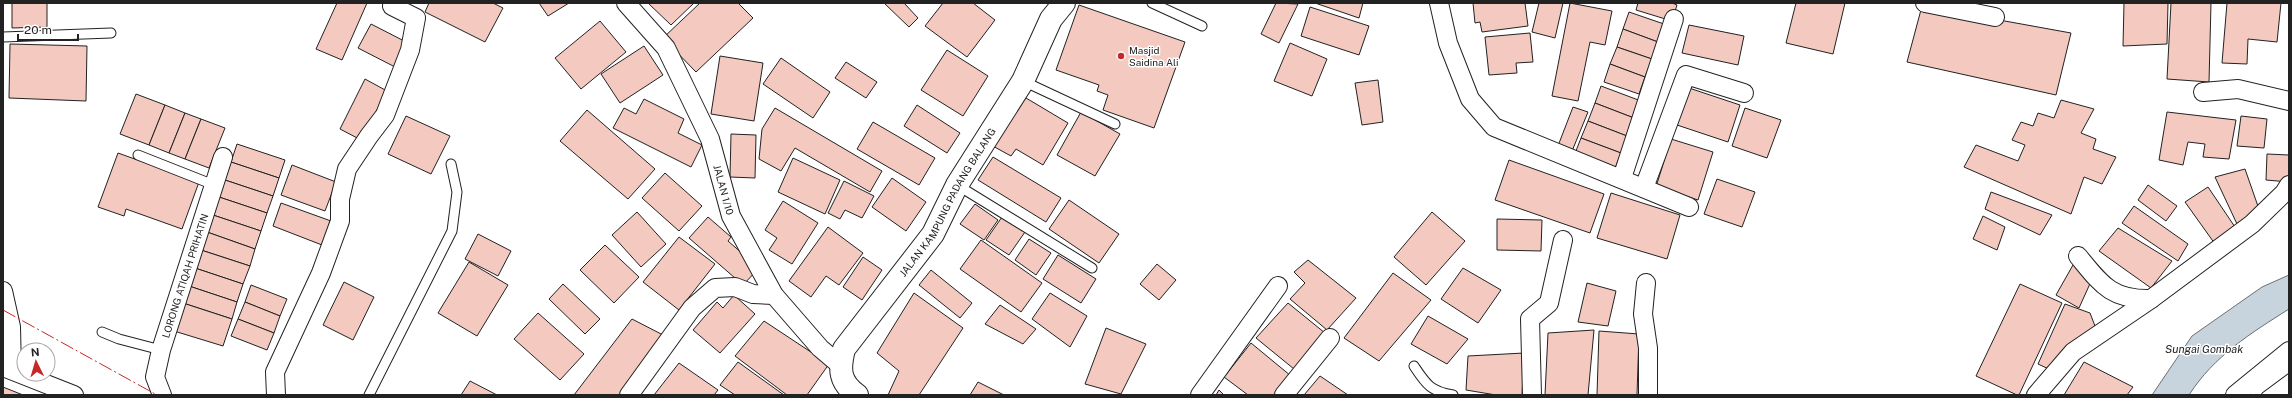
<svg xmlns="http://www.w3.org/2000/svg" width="2292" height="398" font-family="'Public Sans',sans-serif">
  <rect width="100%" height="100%" fill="#fff"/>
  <path fill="#c7d3dd" stroke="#6f6f6f" d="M2289,275v34c-38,24 -75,47 -100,86h-37l40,-59 70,-49z"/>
  <g fill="#f3c9c0" stroke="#222">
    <polygon points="12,3 47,3 47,27 12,28"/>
    <polygon points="337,3 367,3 342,60 316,49"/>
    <polygon points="429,3 493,3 503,8 485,42 425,12"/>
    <polygon points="539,3 569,3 548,16"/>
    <polygon points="648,3 694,3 671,25"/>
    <polygon points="700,3 738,3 753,18 696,72 663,38"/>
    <polygon points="884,3 904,3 918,18 909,27"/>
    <polygon points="943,3 973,3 995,20 967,57 925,26"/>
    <polygon points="1276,3 1298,4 1279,43 1261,34"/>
    <polygon points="1315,3 1363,3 1359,18"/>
    <polygon points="1473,3 1525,3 1528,26 1482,32 1480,22 1475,23"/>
    <polygon points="1539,3 1563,3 1555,38 1532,32"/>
    <polygon points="1570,3 1612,11 1605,45 1590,42 1578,101 1552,96"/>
    <polygon points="1638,3 1672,3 1677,5 1672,21 1636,10"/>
    <polygon points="1796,3 1845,3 1833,54 1786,43"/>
    <polygon points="2124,3 2168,3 2167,44 2123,46"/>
    <polygon points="2171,3 2211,3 2209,82 2167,79"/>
    <polygon points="2227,3 2281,3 2277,42 2248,39 2247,64 2222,63"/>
    <polygon points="1079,5 1185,42 1154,128 1103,110 1108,95 1097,91 1099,85 1056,70"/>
    <polygon points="1922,6 2071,33 2056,95 1907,62"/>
    <polygon points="1310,7 1369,26 1359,55 1301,36"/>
    <polygon points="1629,12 1664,24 1658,42 1623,29"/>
    <polygon points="600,21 626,52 581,89 555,58"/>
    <polygon points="371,24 410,44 397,68 358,48"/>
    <polygon points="1689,25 1744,36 1738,65 1682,53"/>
    <polygon points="1623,29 1658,42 1652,59 1617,47"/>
    <polygon points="1530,33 1533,62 1516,63 1517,73 1489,75 1485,37"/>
    <polygon points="1290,43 1327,59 1312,96 1274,81"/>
    <polygon points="10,44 87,46 86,101 9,98"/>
    <polygon points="644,46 663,75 620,103 601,74"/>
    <polygon points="1617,47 1652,59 1645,77 1610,64"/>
    <polygon points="947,50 988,76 963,116 921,90"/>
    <polygon points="720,56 763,63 754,121 711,114"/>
    <polygon points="781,58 830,92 813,118 763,84"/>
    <polygon points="846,62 877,82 866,98 835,78"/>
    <polygon points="1610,64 1645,77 1639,94 1604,82"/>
    <polygon points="365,79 387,91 361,140 340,129"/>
    <polygon points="1378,80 1383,122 1362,125 1355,83"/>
    <polygon points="1601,86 1641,101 1634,118 1595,103"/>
    <polygon points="1689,88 1740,105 1728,142 1677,125"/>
    <polygon points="136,94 165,105 149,145 120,134"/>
    <polygon points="1021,95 1068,123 1043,165 1016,149 1011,156 991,145"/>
    <polygon points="644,99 684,119 678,133 702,145 691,167 613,128 624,108 636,114"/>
    <polygon points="2061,100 2094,109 2081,133 2096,139 2093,149 2116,157 2102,184 2084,177 2071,214 1964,167 1976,145 2018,161 2025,145 2012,140 2021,122 2033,126 2038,113 2054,118"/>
    <polygon points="1595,103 1634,118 1627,136 1588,121"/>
    <polygon points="165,105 185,113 169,153 149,145"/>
    <polygon points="917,105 960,133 947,153 904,126"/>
    <polygon points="1573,107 1588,112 1570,156 1556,151"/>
    <polygon points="775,108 882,171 870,192 795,148 781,171 759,159 762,129"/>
    <polygon points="1745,108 1781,120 1767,158 1732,146"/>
    <polygon points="587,110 655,169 628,199 560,141"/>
    <polygon points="1081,112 1120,134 1095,176 1057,155"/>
    <polygon points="2167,112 2236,120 2229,159 2203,157 2205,144 2188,142 2183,165 2159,160"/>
    <polygon points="185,113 201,119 185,159 169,153"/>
    <polygon points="406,116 450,136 431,174 388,154"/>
    <polygon points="2241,116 2267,119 2264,148 2237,146"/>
    <polygon points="201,119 225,128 209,168 185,159"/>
    <polygon points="1588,121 1627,136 1621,153 1581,138"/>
    <polygon points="873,122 935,158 919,185 857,149"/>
    <polygon points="731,134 756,135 755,178 730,177"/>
    <polygon points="1581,138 1621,153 1614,171 1574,156"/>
    <polygon points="1671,139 1713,152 1698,200 1671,191 1655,190"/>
    <polygon points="237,144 285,160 279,178 231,162"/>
    <polygon points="118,153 199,182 182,229 126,209 124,216 98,207"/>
    <polygon points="2267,154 2289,155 2289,182 2266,180"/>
    <polygon points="993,157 1061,198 1046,222 978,180"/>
    <polygon points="793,158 840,180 825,214 778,192"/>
    <polygon points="1509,160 1604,194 1590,233 1495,200"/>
    <polygon points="231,162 279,178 273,196 225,180"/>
    <polygon points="292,165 336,182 325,211 281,195"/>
    <polygon points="2245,169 2260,212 2237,224 2215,177"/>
    <polygon points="665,173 702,206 679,231 642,198"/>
    <polygon points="892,178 926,202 906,231 872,207"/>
    <polygon points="1717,179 1755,192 1742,227 1704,214"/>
    <polygon points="225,180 273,196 267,213 219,197"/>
    <polygon points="844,181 874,196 862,218 845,210 840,219 828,213"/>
    <polygon points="2148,185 2177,206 2166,221 2138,200"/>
    <polygon points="2208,187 2237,230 2215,244 2185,202"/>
    <polygon points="1991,192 2052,215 2040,235 1985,209"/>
    <polygon points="1611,193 1680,215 1667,259 1597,238"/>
    <polygon points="219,197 267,213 261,231 213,215"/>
    <polygon points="1069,200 1119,234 1099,263 1049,229"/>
    <polygon points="783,201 818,223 792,264 769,250 777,238 765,230"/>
    <polygon points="281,203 331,221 322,245 273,226"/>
    <polygon points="975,204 998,220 984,240 960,224"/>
    <polygon points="2134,206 2188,244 2178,261 2122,223"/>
    <polygon points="637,212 666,244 641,267 612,235"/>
    <polygon points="1432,212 1465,241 1426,285 1394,257"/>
    <polygon points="213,215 261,231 255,249 207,232"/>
    <polygon points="1983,216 2005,227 1997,250 1973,239"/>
    <polygon points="708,217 731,237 728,241 759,268 743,285 689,238"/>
    <polygon points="1002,217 1025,232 1009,255 986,240"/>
    <polygon points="1497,219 1542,220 1541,251 1497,250"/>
    <polygon points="828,227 863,253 839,285 826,276 811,297 789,281"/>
    <polygon points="2118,228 2172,261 2151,288 2099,251"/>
    <polygon points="207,232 255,249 250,266 201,250"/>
    <polygon points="478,234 511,251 498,276 465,259"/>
    <polygon points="679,237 715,264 679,310 643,282"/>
    <polygon points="1029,239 1051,253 1036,275 1015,260"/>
    <polygon points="981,240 1042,283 1021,312 960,269"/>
    <polygon points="605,245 639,277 614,303 580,270"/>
    <polygon points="201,250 250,266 243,284 195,268"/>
    <polygon points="1058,255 1096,279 1081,303 1043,279"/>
    <polygon points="863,257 882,270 862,300 843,287"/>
    <polygon points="1308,260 1356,298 1327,330 1290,299 1305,283 1294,272"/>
    <polygon points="469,262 508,285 477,336 438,313"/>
    <polygon points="1157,264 1176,280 1159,300 1140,284"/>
    <polygon points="2073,265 2093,277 2079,308 2056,295"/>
    <polygon points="195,268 243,284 237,302 189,286"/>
    <polygon points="1463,268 1501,290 1478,323 1441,299"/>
    <polygon points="931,270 972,303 960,318 919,285"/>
    <polygon points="1393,273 1431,300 1379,361 1344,338"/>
    <polygon points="344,282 374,297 353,340 323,325"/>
    <polygon points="1587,283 1616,291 1608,326 1578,322"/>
    <polygon points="563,284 600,319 585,334 549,299"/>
    <polygon points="2020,284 2062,303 2019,395 2017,395 1976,376"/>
    <polygon points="251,285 287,299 280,316 245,302"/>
    <polygon points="189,286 237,302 232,319 183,303"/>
    <polygon points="914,293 963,328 919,395 888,395 899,371 877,353"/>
    <polygon points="1050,293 1087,316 1070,347 1032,319"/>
    <polygon points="734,295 755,314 720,353 693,330 717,302 723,308"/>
    <polygon points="245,302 280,316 274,333 238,319"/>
    <polygon points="183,303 232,319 223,346 174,331"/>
    <polygon points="1288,303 1325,333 1294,369 1256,338"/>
    <polygon points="2065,304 2090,313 2095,326 2051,370 2038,364"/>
    <polygon points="1000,305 1036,329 1023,344 985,324"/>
    <polygon points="538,313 584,354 560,380 514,339"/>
    <polygon points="1428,316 1468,339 1447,364 1411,344"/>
    <polygon points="238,319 274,333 267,350 231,336"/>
    <polygon points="632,319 665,336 622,395 574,395"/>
    <polygon points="764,321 829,364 807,395 787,395 735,356"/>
    <polygon points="1106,328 1146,344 1121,394 1085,384"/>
    <polygon points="1594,330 1588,395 1545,395 1548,333"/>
    <polygon points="1599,331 1639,334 1637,395 1597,395"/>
    <polygon points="1251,343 1291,376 1277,395 1248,395 1224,377"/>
    <polygon points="1524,353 1522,395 1496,395 1466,390 1468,356"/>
    <polygon points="738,362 784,395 735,395 720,385"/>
    <polygon points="2084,362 2133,387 2127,395 2064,395"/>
    <polygon points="679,363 718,390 714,395 654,395"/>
    <polygon points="1320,376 1348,395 1304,395"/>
    <polygon points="470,381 497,395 461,395"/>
    <polygon points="978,382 1004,395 970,395"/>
    <polygon points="3,387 23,395 3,395"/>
    <polygon points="1219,390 1224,395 1216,395"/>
  </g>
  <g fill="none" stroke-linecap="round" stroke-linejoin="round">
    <defs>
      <g id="lane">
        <polyline points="1152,3 1202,26"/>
        <polyline points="3,37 111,33"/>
        <polyline points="1023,81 1115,124"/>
        <polyline points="138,155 214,185"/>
        <polyline points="957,185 1092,268"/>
        <polyline points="102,332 119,339 161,350"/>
        <path d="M1414,366c12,18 16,25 39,29"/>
        <polyline points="369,395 452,231 457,192 451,164"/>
        <polyline points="2255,395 2259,389 2289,367"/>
      </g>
      <g id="street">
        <path id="s1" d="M626,3l40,45 44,91 21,77 43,79 46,53 20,17"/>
        <polyline points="1439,3 1448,43 1470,99 1494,127 1689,207"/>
        <polyline points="1925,3 1995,17"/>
        <polyline points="2203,92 2238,89 2289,101"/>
        <polyline points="1622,178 1674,19"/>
        <polyline points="1644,188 1686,75 1744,93"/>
        <path d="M2078,256c23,28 33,44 73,43"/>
        <polyline points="1646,283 1643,314 1648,348 1648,395"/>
        <polyline points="3,291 11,327 12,370"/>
        <polyline points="3,367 74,395"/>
        <path id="s2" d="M162,395l-7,-18 6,-27 62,-193"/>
        <polyline points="276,395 275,372 321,273 340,221 340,199 347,169 369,136 385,115 410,50 416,18 392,6"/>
        <polyline points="629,395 692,308 715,288 735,287 753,294 774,295"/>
        <polyline points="1200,395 1278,286"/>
        <polyline points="1284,395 1330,338"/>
        <polyline points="1532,395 1530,319 1549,303 1563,240"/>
        <polyline points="2036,395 2073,352 2151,299 2252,224 2284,193 2289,185"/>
        <polyline points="2235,395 2289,351"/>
      </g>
      <g id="secondary">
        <path id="s3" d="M857,395c-18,-13 -18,-26 -13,-46l89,-115 24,-49 66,-104 28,-62 13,-16"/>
      </g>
    </defs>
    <use href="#lane" stroke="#222" stroke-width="11"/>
    <use href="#street" stroke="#222" stroke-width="20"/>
    <use href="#secondary" stroke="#222" stroke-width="24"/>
    <use href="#lane" stroke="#fff" stroke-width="9"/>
    <use href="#street" stroke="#fff" stroke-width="18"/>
    <use href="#secondary" stroke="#fff" stroke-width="22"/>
    <polyline stroke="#c62828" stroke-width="1" stroke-dasharray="14 3 2 3" stroke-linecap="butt" points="3,310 157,395"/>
  </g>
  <circle fill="#c62828" stroke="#fff" stroke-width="1.5" cx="1121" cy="56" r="4"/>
  <g text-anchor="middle" stroke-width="3" stroke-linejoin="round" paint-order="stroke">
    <g font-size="10" fill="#222" stroke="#fff" text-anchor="start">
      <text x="1129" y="54">Masjid<tspan x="1129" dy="12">Saidina Ali</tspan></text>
    </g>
    <g font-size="10" fill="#222" stroke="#fff">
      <text dy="4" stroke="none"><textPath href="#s1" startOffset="214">JALAN 1/10</textPath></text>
      <text dy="4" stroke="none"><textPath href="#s3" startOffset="232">JALAN KAMPUNG PADANG BALANG</textPath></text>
      <text dy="4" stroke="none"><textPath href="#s2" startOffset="125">LORONG ATIQAH PRIHATIN</textPath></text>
    </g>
    <g font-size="11" font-style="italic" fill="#222" stroke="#fff">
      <text x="2204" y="353">Sungai Gombak</text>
    </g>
  </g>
  <rect width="2292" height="398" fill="none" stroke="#222222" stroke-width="8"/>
  <g transform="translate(36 362) rotate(355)"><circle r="19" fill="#ffffff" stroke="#a7a7a7"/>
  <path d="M0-3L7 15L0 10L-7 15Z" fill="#c62828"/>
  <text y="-6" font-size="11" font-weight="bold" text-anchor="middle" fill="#222222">N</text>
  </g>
  <path d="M18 34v6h60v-6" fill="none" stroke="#222222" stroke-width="2"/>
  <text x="24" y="34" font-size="12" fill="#222222" stroke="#ffffff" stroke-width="3" paint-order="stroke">20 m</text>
</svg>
